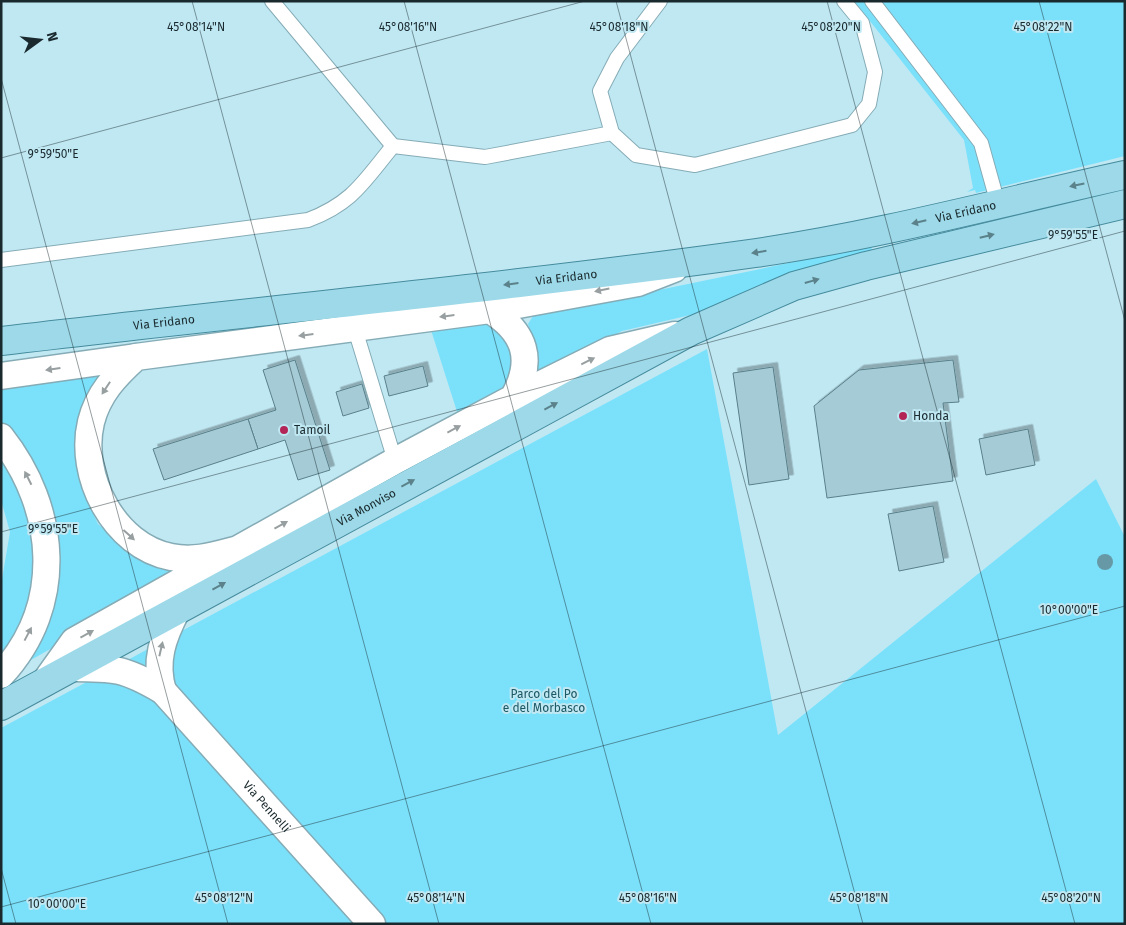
<svg xmlns="http://www.w3.org/2000/svg" width="1126" height="925" font-family="'Fira Sans',sans-serif">
  <defs>
    <filter id="shadow"><feDropShadow dx="4.5" dy="-4.5" stdDeviation="0" flood-color="#0004"/></filter>
  </defs>
  <rect width="100%" height="100%" fill="#c0e8f3"/>
  <g fill="#7be1fb">
    <polygon points="854,1 1125,1 1125,156 976,193 975,190 967,192 973,188 964,140"/>
    <polygon points="871,246 872,250 780,279 699,313 622,331 543,373 535,367 535,344 528,324 533,316"/>
    <polygon points="478,321 497,327 516,353 509,386 459,418 430,327"/>
    <polygon points="707,349 778,735 1096,479 1125,537 1125,924 1,924 1,728"/>
    <polygon points="109,365 89,390 80,422 76,455 82,489 98,524 131,552 200,564 1,677 1,585 10,532 1,500 1,374"/>
  </g>
  <g fill="#a4cbd6" stroke="#5a808a" filter="url(#shadow)">
    <polygon points="295,360 330,470 298,480 285,440 258,449 248,419 276,410 263,370"/>
    <polygon points="953,360 959,402 943,403 953,481 827,498 814,406 859,370"/>
    <polygon points="423,366 428,386 389,396 384,376"/>
    <polygon points="773,367 789,479 749,485 733,373"/>
    <polygon points="362,384 369,408 343,416 336,392"/>
    <polygon points="248,419 258,449 164,480 153,449"/>
    <polygon points="1028,429 1035,465 986,475 979,439"/>
    <polygon points="933,506 944,562 899,571 888,514"/>
  </g>
  <g fill="none" stroke-linecap="round" stroke-linejoin="round">
    <defs>
      <g id="service">
        <polyline points="272,1 393,146"/>
        <polyline points="660,1 617,58 600,91 612,133 636,155 695,165 852,125 869,104 875,72 862,23 844,1"/>
        <polyline points="872,1 981,143 998,204"/>
        <path d="M1,260l307,-40c45,-17 56,-39 85,-74l92,11 127,-24"/>
        <polyline points="355,329 395,461"/>
      </g>
      <g id="minor">
        <polyline points="490,310 638,283 674,269"/>
        <polyline points="1,376 136,357"/>
        <polyline points="513,398 610,350 675,335"/>
        <path d="M1,437c56,71 65,168 0,238"/>
        <path id="s1" d="M71,668c44,0 53,0 92,23l209,233"/>
        <path d="M44,683l30,-42 321,-180 118,-63c22,-38 12,-66 -23,-88l-354,47c-21,19 -38,37 -45,65 -13,54 23,124 80,135 24,5 44,-2 67,-8"/>
        <path d="M163,691c-9,-30 0,-54 14,-81"/>
      </g>
      <g id="primary">
        <path id="s2" d="M1,341c252,-30 504,-53 755,-88 124,-18 246,-51 369,-78"/>
        <path id="s3" d="M1,706l690,-375 103,-45 72,-20 259,-62"/>
      </g>
    </defs>
    <use href="#service" stroke="#85acb6" stroke-width="16"/>
    <use href="#minor" stroke="#85acb6" stroke-width="29"/>
    <use href="#primary" stroke="#458b9d" stroke-width="30"/>
    <use href="#service" stroke="#fff" stroke-width="14"/>
    <use href="#minor" stroke="#fff" stroke-width="26"/>
    <use href="#primary" stroke="#9dd9e8" stroke-width="28"/>
  </g>
  <circle fill="#6699a5" cx="1105" cy="562" r="8"/>
  <defs><path id="oneway-solid" d="M-6-.8H1V-3.2L6.5 0L1 3.2V.8H-6Z" transform="scale(1.25)"/></defs>
  <g fill="#5b818a">
    <use href="#oneway-solid" transform="translate(1077 185) rotate(168)"/>
    <use href="#oneway-solid" transform="translate(919 222) rotate(167)"/>
    <use href="#oneway-solid" transform="translate(987 236) rotate(-14)"/>
    <use href="#oneway-solid" transform="translate(759 252) rotate(171)"/>
    <use href="#oneway-solid" transform="translate(812 281) rotate(-16)"/>
    <use href="#oneway-solid" transform="translate(511 284) rotate(173)"/>
    <use href="#oneway-solid" transform="translate(551 406) rotate(-28)"/>
    <use href="#oneway-solid" transform="translate(408 483) rotate(-28)"/>
    <use href="#oneway-solid" transform="translate(219 586) rotate(-29)"/>
  </g>
  <g fill="#989fa0">
    <use href="#oneway-solid" transform="translate(602 290) rotate(168)"/>
    <use href="#oneway-solid" transform="translate(447 316) rotate(173)"/>
    <use href="#oneway-solid" transform="translate(306 335) rotate(173)"/>
    <use href="#oneway-solid" transform="translate(588 361) rotate(-26)"/>
    <use href="#oneway-solid" transform="translate(53 369) rotate(172)"/>
    <use href="#oneway-solid" transform="translate(106 388) rotate(123)"/>
    <use href="#oneway-solid" transform="translate(454 429) rotate(-28)"/>
    <use href="#oneway-solid" transform="translate(28 478) rotate(-117)"/>
    <use href="#oneway-solid" transform="translate(281 525) rotate(-29)"/>
    <use href="#oneway-solid" transform="translate(129 535) rotate(42)"/>
    <use href="#oneway-solid" transform="translate(28 634) rotate(-62)"/>
    <use href="#oneway-solid" transform="translate(87 634) rotate(-29)"/>
    <use href="#oneway-solid" transform="translate(161 649) rotate(-77)"/>
  </g>
  <path fill="none" stroke="#19292d" stroke-width="1" stroke-opacity="0.45" d="M192,1l247,923M404,1l247,923M616,1l247,923M827,1l248,923M1039,1l86,320M1,78l227,846M1,158l584,-157M1,532l1124,-301M1,868l15,56M1,907l1124,-301"/>
  <g fill="#b42557" stroke="#c0e8f3" stroke-width="2">
    <circle cx="903" cy="416" r="5"/>
    <circle cx="284" cy="430" r="5"/>
  </g>
  <g text-anchor="middle" stroke-width="4" stroke-linejoin="round" paint-order="stroke">
    <g font-size="12" fill="#19292d" stroke="#c0e8f3">
      <text dy="4" stroke="none"><textPath href="#s2" startOffset="974">Via Eridano</textPath></text>
      <text dy="4" stroke="none"><textPath href="#s2" startOffset="569">Via Eridano</textPath></text>
      <text dy="4" stroke="none"><textPath href="#s2" startOffset="164">Via Eridano</textPath></text>
      <text dy="4" stroke="none"><textPath href="#s3" startOffset="416">Via Monviso</textPath></text>
      <text dy="4" stroke="none"><textPath href="#s1" startOffset="252">Via Pennelli</textPath></text>
    </g>
    <g font-size="12" fill="#19292d" stroke="#c0e8f3" text-anchor="start">
      <text x="913" y="420">Honda</text>
      <text x="294" y="434">Tamoil</text>
    </g>
    <g font-size="12" fill="#1d5865" stroke="#c0e8f3">
      <text x="544" y="698">Parco del Po<tspan x="544" dy="14">e del Morbasco</tspan></text>
    </g>
  </g>
  <g font-size="12" text-anchor="middle" fill="#19292d" stroke="#c0e8f3" stroke-width="4" stroke-linejoin="round" paint-order="stroke">
    <text x="831" y="31">45°08'20"N</text>
    <text x="1043" y="31">45°08'22"N</text>
    <text x="196" y="31">45°08'14"N</text>
    <text x="408" y="31">45°08'16"N</text>
    <text x="619" y="31">45°08'18"N</text>
    <text x="53" y="158">9°59'50"E</text>
    <text x="1073" y="239">9°59'55"E</text>
    <text x="53" y="533">9°59'55"E</text>
    <text x="1069" y="614">10°00'00"E</text>
    <text x="224" y="902">45°08'12"N</text>
    <text x="436" y="902">45°08'14"N</text>
    <text x="648" y="902">45°08'16"N</text>
    <text x="859" y="902">45°08'18"N</text>
    <text x="1071" y="902">45°08'20"N</text>
    <text x="57" y="908">10°00'00"E</text>
  </g>
  <rect width="1126" height="925" fill="none" stroke="#19292d" stroke-width="5"/>
  <g transform="translate(40 40) rotate(75)" stroke="#c0e8f3" stroke-width="4" paint-order="stroke">
  <path d="M0-4L9 19L0 12L-9 19Z" fill="#19292d"/>
  <text y="-8" font-size="14" font-weight="bold" text-anchor="middle" fill="#19292d">N</text>
  </g>
</svg>
